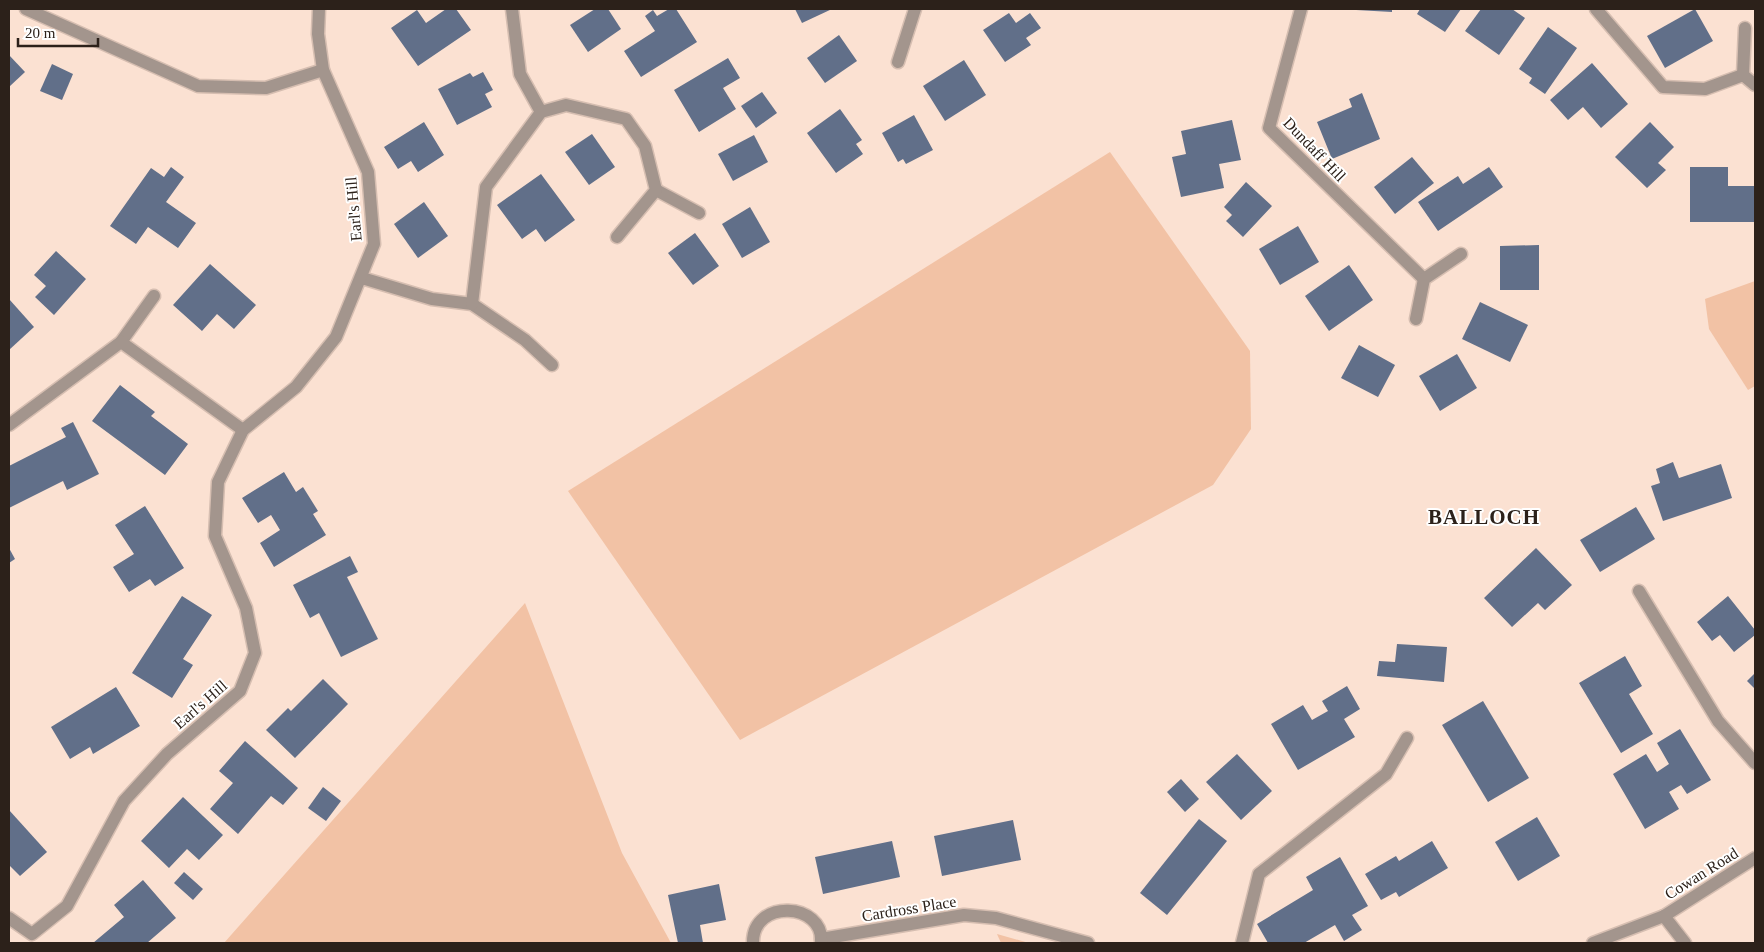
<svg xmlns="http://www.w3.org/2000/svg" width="1764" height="952" font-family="'Times New Roman',serif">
  <rect width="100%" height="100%" fill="#fbe1d2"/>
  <g fill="#f2c2a5">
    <polygon points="1110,152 1250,351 1251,429 1213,485 740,740 568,491"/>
    <polygon points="1755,281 1755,386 1748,390 1709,329 1705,299"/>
    <polygon points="525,603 622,853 671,943 224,943"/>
    <polygon points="997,934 1029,943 1001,943"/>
  </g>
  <g fill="#616f89">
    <polygon points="446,9 456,9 471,30 418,66 391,28 417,10 426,23"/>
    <polygon points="595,9 608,9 621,29 588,52 570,25"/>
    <polygon points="669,9 676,9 697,42 641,77 624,51 655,31 645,16 653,10 657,16"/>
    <polygon points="795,9 832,9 802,23"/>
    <polygon points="1356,9 1392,9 1392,12 1356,10"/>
    <polygon points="1420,9 1461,9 1445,32 1417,14"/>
    <polygon points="1481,9 1512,9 1525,18 1499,55 1465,31"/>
    <polygon points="1695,9 1713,41 1665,68 1647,36"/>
    <polygon points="1009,13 1016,23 1030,13 1041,28 1026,38 1031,45 1005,62 983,30"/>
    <polygon points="1548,27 1577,48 1545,94 1529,83 1532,78 1519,69"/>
    <polygon points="839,35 857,61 825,83 807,58"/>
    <polygon points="9,55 25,72 9,87"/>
    <polygon points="728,58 740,78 723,88 736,109 699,132 674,90"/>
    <polygon points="964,60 986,95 945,121 923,86"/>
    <polygon points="1592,63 1628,104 1601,128 1583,107 1568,120 1550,100"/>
    <polygon points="52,64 73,74 62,100 40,91"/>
    <polygon points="483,72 493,90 485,94 492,107 457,125 438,89 470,73 473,77"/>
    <polygon points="762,92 777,113 756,128 741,106"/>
    <polygon points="1362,93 1380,139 1332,159 1317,122 1352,107 1349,99"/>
    <polygon points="840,109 862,140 856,144 863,154 836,173 807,133"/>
    <polygon points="914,115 933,150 906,164 903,159 898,162 882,133"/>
    <polygon points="1232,120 1241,160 1219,164 1224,188 1181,197 1172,157 1186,154 1181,131"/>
    <polygon points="424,122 444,155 418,172 411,161 398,169 384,147"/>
    <polygon points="1650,122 1674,147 1658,163 1666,170 1647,188 1615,157"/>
    <polygon points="592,134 615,167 589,185 565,152"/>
    <polygon points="754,135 768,162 733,181 718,154"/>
    <polygon points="1412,157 1434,183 1395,214 1374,187"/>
    <polygon points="171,167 184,177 166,202 196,223 178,248 148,227 136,244 110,226 151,168 164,177"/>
    <polygon points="1489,167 1503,187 1438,231 1418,202 1458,176 1463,184"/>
    <polygon points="1690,167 1728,167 1728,186 1755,186 1755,222 1690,222"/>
    <polygon points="541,174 575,220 545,242 536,229 522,239 497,205"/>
    <polygon points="1246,182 1272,206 1243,237 1226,221 1232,215 1224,207"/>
    <polygon points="424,202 448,236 418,258 394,224"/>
    <polygon points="750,207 770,242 742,258 722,224"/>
    <polygon points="1298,226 1319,262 1280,285 1259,249"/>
    <polygon points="695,233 719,266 693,285 668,253"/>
    <polygon points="1539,245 1539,290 1500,290 1500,246"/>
    <polygon points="56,251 86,279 54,315 35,297 46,286 34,275"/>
    <polygon points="210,264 256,305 234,329 217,314 202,331 173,305"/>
    <polygon points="1349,265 1373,300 1329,331 1305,296"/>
    <polygon points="9,299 34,327 9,350"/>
    <polygon points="1480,302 1528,325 1510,362 1462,339"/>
    <polygon points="1359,345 1395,365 1378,397 1341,378"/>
    <polygon points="1457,354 1477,388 1440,411 1419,376"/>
    <polygon points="120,385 155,412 151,416 188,444 165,475 92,421"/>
    <polygon points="73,422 99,474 67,490 63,481 9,508 9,466 66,437 61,428"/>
    <polygon points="1673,462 1679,478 1721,464 1732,498 1663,521 1651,486 1660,483 1656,469"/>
    <polygon points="284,472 296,492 303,487 318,511 313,514 326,535 274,567 260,543 280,530 271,515 258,523 242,498"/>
    <polygon points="145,506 184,568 155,586 150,579 129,592 113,567 134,554 115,525"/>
    <polygon points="1636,507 1655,539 1600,572 1580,540"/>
    <polygon points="9,548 15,559 9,563"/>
    <polygon points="1536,548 1572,585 1545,610 1538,603 1512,627 1484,598"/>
    <polygon points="350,556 358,572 347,577 378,639 341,657 319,613 310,618 293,585"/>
    <polygon points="182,596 212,615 183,659 193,665 172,698 132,673"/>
    <polygon points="1728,596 1755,630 1755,635 1734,652 1720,635 1712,641 1697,622"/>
    <polygon points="1397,644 1447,647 1444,682 1377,676 1379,661 1395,662"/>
    <polygon points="1625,656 1642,686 1629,694 1653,734 1621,753 1579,683"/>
    <polygon points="1755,673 1755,689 1747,681"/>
    <polygon points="323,679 348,704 295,758 266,730 288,708 291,711"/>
    <polygon points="1347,686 1360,709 1344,719 1355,737 1298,770 1271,724 1303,705 1312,720 1328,711 1322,701"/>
    <polygon points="116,687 140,726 93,754 90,747 70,759 51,727"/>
    <polygon points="1483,701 1529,778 1488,802 1442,725"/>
    <polygon points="1680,729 1711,780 1687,794 1681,785 1669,792 1679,809 1645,829 1613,774 1646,754 1657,772 1669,764 1657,743"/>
    <polygon points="245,741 298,788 283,805 271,796 238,834 210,809 233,783 219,771"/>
    <polygon points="1237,754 1272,791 1241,820 1206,782"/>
    <polygon points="1181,779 1199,799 1185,812 1167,792"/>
    <polygon points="323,787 341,801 326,821 308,808"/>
    <polygon points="183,797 223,835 199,860 187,849 169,868 141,841"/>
    <polygon points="9,810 47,852 20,876 9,865"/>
    <polygon points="1537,817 1560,856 1518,881 1495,842"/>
    <polygon points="1199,819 1227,841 1167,915 1140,893"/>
    <polygon points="1013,820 1021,860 942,876 934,836"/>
    <polygon points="892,841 900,877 823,894 815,857"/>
    <polygon points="1432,841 1448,868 1399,897 1396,892 1381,900 1365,874 1396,856 1399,861"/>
    <polygon points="1340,857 1368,906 1352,915 1362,930 1344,941 1335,925 1304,943 1268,943 1257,924 1313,890 1306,877"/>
    <polygon points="184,872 203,889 193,900 174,883"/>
    <polygon points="143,880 176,918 147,943 93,943 124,917 114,905"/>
    <polygon points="719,884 726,920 700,925 703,943 678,943 668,895"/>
  </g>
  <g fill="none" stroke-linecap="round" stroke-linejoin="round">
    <defs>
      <g id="minor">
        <polyline points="26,9 198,86 266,88 323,70"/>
        <polyline points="512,9 520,74 541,112"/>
        <polyline points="1301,9 1269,128 1424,279"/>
        <polyline points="1596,9 1663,87 1705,89 1743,75"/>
        <polyline points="1745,28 1743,75 1755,85"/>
        <polyline points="898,62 915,9"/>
        <polyline points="656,190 699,213"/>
        <polyline points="362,278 432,299 472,304 525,340 552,365"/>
        <polyline points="472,304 486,187 541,112 566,105 626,119 645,146 656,190 617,237"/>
        <polyline points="1416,319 1424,279 1461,254"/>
        <polyline points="121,342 154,296"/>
        <polyline points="9,425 121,342 243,430"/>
        <polyline points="1639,591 1718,721 1755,763"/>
        <polyline points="1664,916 1685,943"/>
        <polyline points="9,918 32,934 67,906 124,801 167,754 240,691 255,653 246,608 215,536 218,482 243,430 296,387 336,337 374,244 368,172 323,70 318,34 319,9"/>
        <polyline points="821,939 964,915 996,918 1088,943"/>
        <path d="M753,943c-1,-45 72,-41 68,0"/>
        <polyline points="1242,943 1259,874 1386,774 1407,738"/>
        <polyline points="1593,943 1664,916 1755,858"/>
      </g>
    </defs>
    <use href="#minor" stroke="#d6beb1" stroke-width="15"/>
    <use href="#minor" stroke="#a3958d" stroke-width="12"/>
  </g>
  <g text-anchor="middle" stroke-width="4" stroke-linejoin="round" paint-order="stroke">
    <g font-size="16" fill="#2c211a" stroke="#fff">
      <text transform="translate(1315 149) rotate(46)" y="6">Dundaff Hill</text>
      <text transform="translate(353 209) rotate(-95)" y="6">Earl's Hill</text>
      <text transform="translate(200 704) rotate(-41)" y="6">Earl's Hill</text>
      <text transform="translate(1701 873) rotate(-32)" y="6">Cowan Road</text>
      <text transform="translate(909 908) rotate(-9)" y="6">Cardross Place</text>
    </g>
    <g font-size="21" font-weight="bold" letter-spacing="1" fill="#2c211a" stroke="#fff">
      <text x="1484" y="524">BALLOCH</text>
    </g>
  </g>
  <rect width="1764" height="952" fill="none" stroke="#2c211a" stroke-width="20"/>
  <path d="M18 38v8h80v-8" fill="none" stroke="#2c211a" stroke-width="2.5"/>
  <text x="25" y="38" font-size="15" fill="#2c211a" stroke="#ffffff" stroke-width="4" paint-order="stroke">20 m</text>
</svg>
